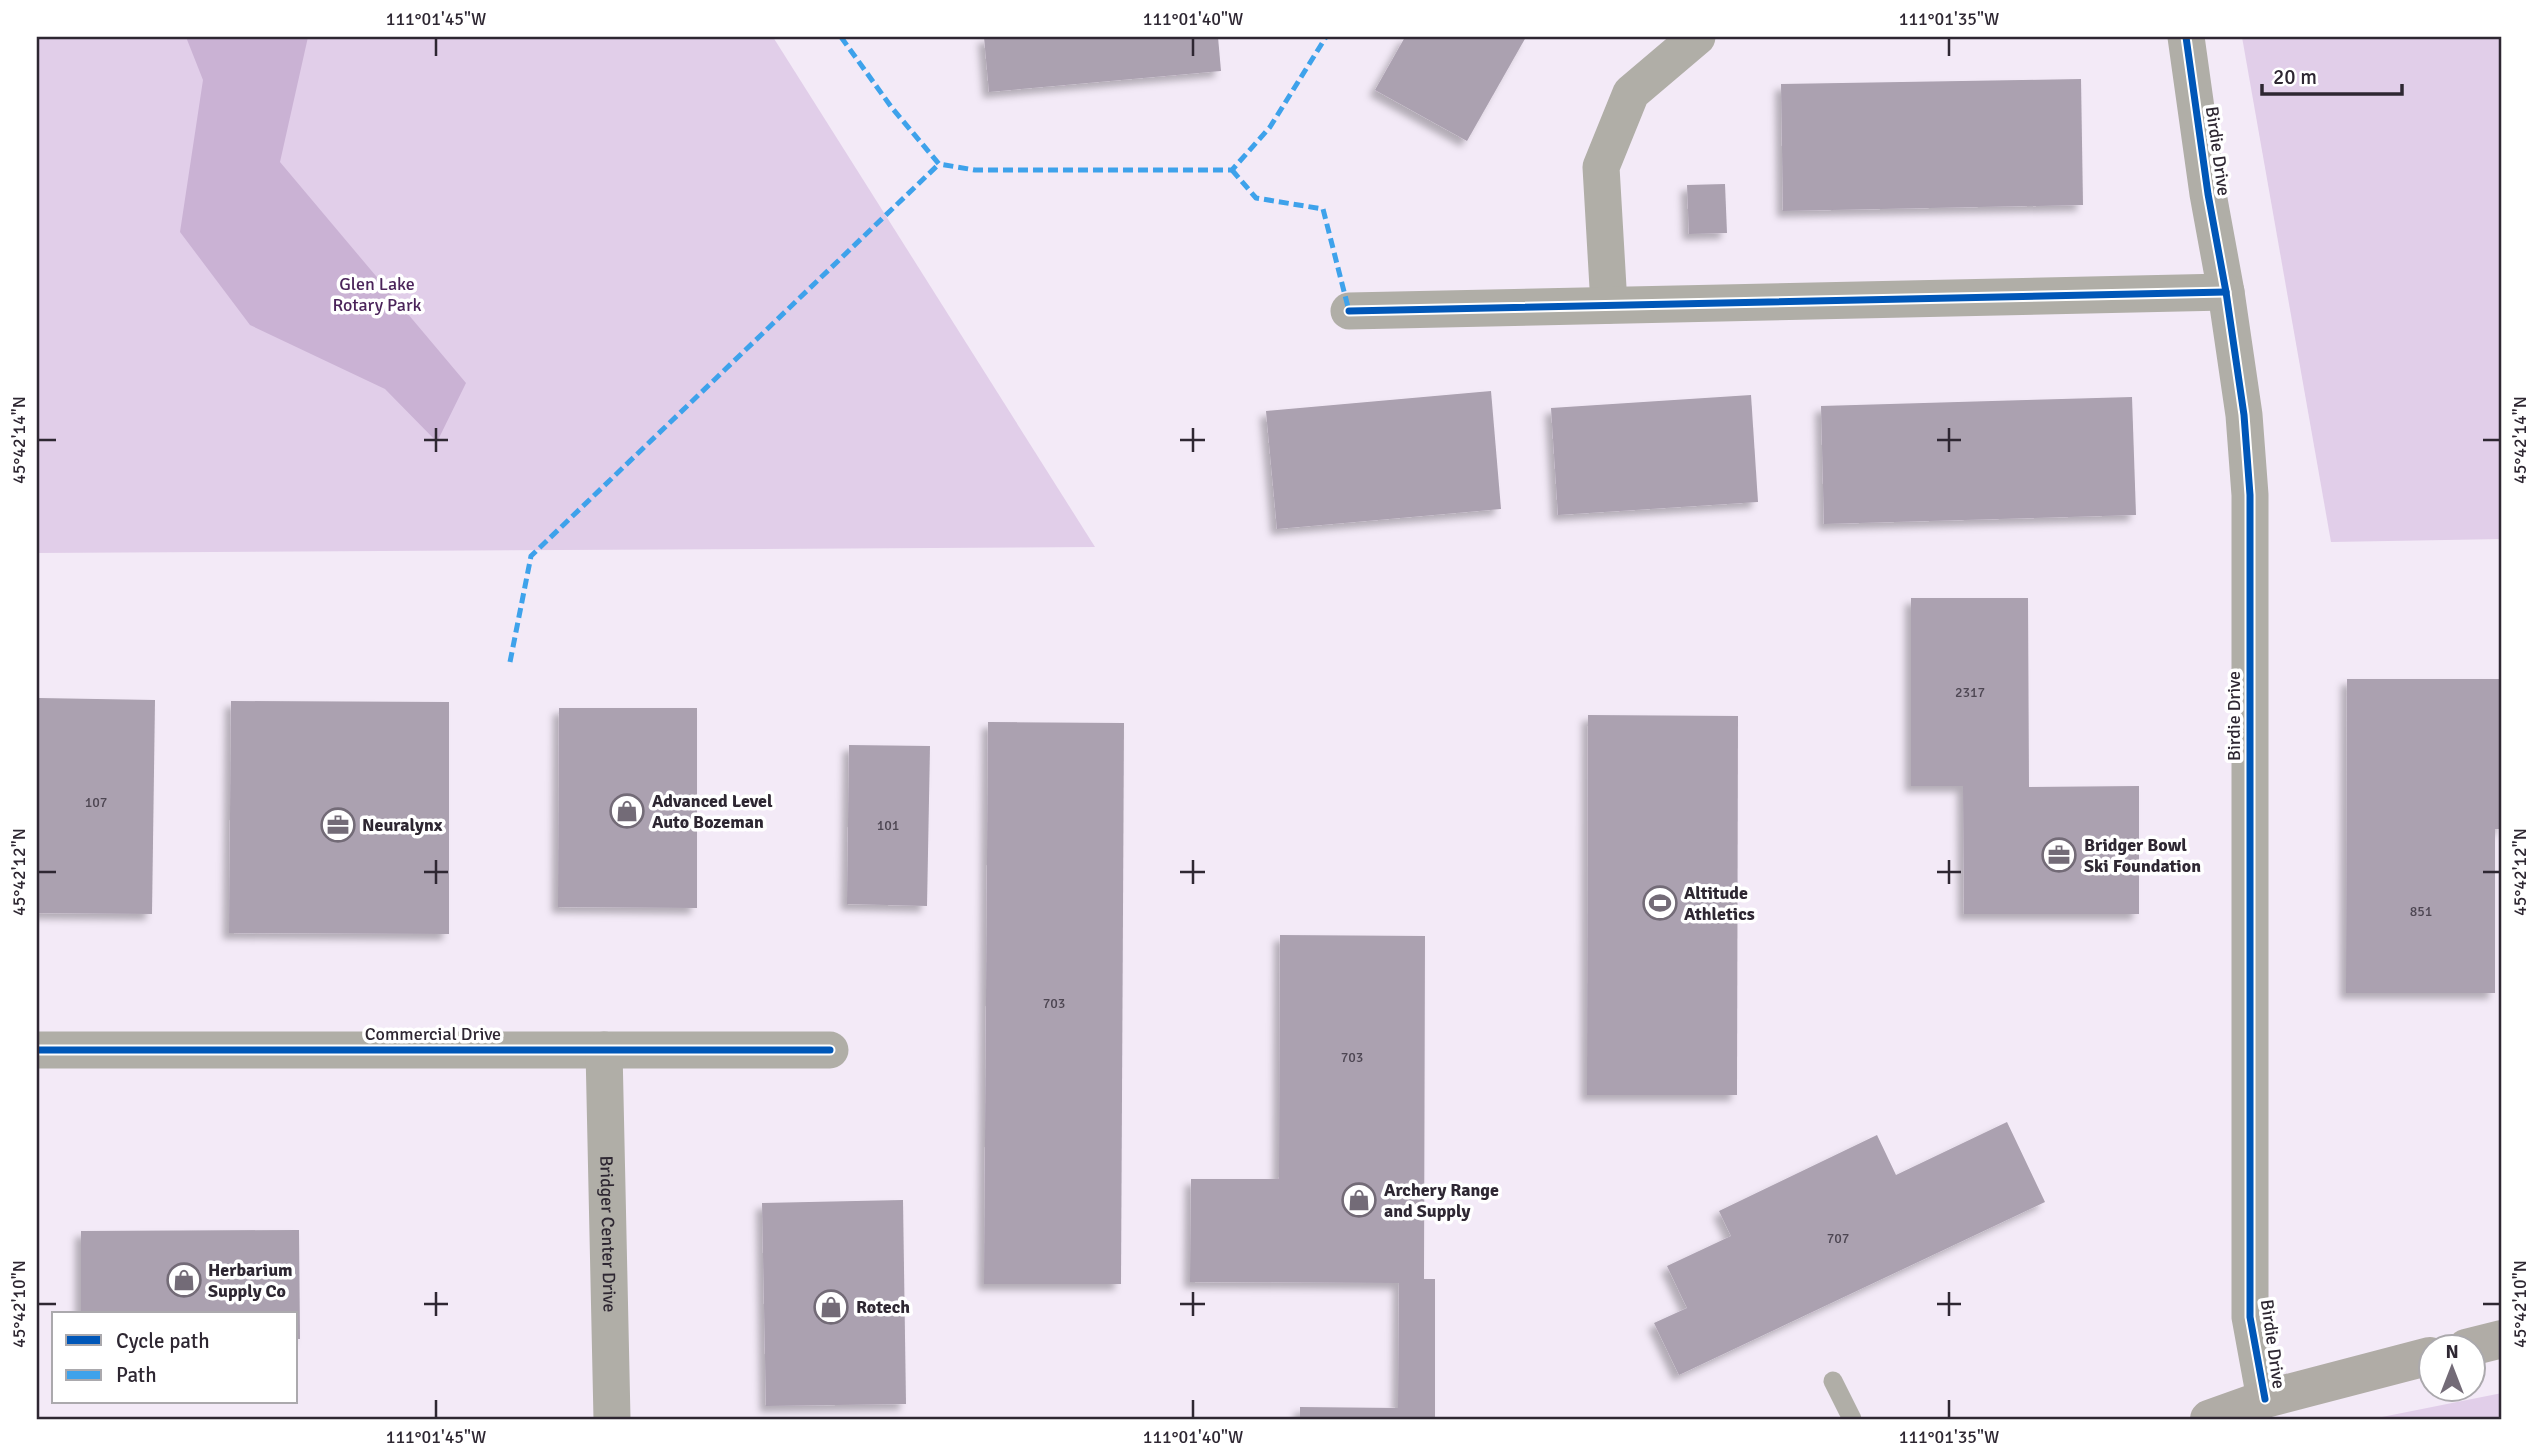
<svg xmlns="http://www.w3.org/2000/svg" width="2539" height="1456" font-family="Signika,sans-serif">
  <defs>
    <filter id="shadow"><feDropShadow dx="-6" dy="6" stdDeviation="3.5" flood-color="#0004"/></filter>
  </defs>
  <rect width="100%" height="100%" fill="#f3eaf7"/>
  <g fill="#e1cee9">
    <polygon points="37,37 773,37 1095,547 37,553"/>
    <polygon points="2242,37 2502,37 2502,539 2331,542"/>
    <polygon points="2502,1393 2502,1419 2372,1419"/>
  </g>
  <polygon fill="#cab2d4" points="186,37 308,37 280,162 466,383 437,442 385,389 250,325 180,232 203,80"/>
  <g fill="#aba1b0" filter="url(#shadow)">
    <polygon points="984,37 1218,37 1221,71 989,92"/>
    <polygon points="1405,37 1526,37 1467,141 1375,90"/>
    <polygon points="2081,79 2083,205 1783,211 1781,84"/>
    <polygon points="1725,184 1727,233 1689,234 1687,185"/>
    <polygon points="1491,391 1501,509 1277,529 1266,411"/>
    <polygon points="1751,395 1758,502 1558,515 1551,408"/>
    <polygon points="2132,397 2136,515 1824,524 1821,406"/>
    <polygon points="1911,598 2028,598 2029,787 2139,786 2139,914 1964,914 1963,786 1911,786"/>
    <polygon points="2347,679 2502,679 2502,829 2495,829 2495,993 2346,993"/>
    <polygon points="39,698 155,700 152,914 37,913"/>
    <polygon points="231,701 449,702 449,934 229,933"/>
    <polygon points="559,708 697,708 697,908 558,907"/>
    <polygon points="1588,715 1738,716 1737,1095 1587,1095"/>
    <polygon points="988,722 1124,723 1121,1284 984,1284"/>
    <polygon points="849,745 930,746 927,906 847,904"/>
    <polygon points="1280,935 1425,936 1424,1279 1435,1279 1435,1419 1300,1419 1300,1407 1398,1408 1399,1283 1190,1282 1191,1179 1279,1179"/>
    <polygon points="2007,1122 2045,1202 1679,1375 1654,1323 1687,1308 1667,1266 1731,1236 1719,1211 1877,1135 1896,1175"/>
    <polygon points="903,1200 906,1404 766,1406 762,1203"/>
    <polygon points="299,1230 300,1339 296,1339 296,1314 81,1314 81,1231"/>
  </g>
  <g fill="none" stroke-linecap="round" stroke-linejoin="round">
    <polyline stroke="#b0aea7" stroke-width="19" points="1833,1381 1852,1419"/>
    <g stroke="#b0aea7" stroke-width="37">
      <polyline points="2186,37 2208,194 2226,292 2244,415 2250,495 2250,1317 2265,1399"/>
      <polyline points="1609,305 1601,167 1631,93 1697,37"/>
      <polyline points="1349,311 2226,292"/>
      <polyline points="37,1050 830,1050"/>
      <path id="s1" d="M604,1050l8,369"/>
    </g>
    <g stroke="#b0aca6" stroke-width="38">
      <polyline points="2466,1348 2502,1339"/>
      <polyline points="2209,1419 2265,1399 2430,1356"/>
    </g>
    <g stroke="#3ea2eb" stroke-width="5" stroke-dasharray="10 5" stroke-linecap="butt">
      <polyline points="841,37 892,108 939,164 975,170 1232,170 1270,127 1326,37"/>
      <polyline points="1232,170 1256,198 1323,209 1349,311"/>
      <polyline points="510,662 531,556 939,164"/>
    </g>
    <defs>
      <g id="cycleway">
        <polyline points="2186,37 2208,194 2226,292 2244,415 2250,495 2250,1317 2265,1399"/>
        <polyline points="1349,311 2226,292"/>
        <polyline points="37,1050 830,1050"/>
      </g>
    </defs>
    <use href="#cycleway" stroke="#fff" stroke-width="11"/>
    <use href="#cycleway" stroke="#0057b8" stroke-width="7"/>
  </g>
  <path fill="none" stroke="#2e2732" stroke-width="2.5" d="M436,38v18M1193,38v18M1949,38v18M436,428v24M1193,428v24M1949,428v24M38,440h18M424,440h24M1180,440h25M1937,440h24M2483,440h17M436,860v24M1193,860v24M1949,860v24M38,872h18M424,872h24M1180,872h25M1937,872h24M2483,872h17M436,1292v24M1193,1292v24M1949,1292v24M38,1304h18M424,1304h24M1180,1304h25M1937,1304h24M2483,1304h17M436,1400v18M1193,1400v18M1949,1400v18"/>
  <defs>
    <symbol id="shop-ring" viewBox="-11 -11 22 22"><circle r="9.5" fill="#fff" stroke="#736b77" stroke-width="1.5"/><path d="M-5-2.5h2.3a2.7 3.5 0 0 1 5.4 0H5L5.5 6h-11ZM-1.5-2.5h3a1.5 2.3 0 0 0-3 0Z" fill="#736b77"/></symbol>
    <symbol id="office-ring" viewBox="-11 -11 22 22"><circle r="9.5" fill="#fff" stroke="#736b77" stroke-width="1.5"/><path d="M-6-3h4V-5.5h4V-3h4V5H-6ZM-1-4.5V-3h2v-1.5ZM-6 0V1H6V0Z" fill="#736b77"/></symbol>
    <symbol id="stadium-ring" viewBox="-11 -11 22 22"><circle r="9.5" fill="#fff" stroke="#736b77" stroke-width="1.5"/><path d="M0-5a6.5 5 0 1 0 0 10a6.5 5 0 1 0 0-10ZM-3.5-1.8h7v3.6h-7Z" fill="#736b77"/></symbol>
  </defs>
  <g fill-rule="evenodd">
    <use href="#shop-ring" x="608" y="792" width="38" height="38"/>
    <use href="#office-ring" x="319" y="806" width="38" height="38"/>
    <use href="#office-ring" x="2040" y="836" width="38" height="38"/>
    <use href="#stadium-ring" x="1641" y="884" width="38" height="38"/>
    <use href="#shop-ring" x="1340" y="1181" width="38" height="38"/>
    <use href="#shop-ring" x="165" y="1261" width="38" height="38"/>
    <use href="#shop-ring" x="812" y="1288" width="38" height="38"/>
  </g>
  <g text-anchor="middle" stroke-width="7" stroke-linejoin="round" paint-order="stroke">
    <g font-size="14" fill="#4d4652">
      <text x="1970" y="697">2317</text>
      <text x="96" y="807">107</text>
      <text x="888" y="830">101</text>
      <text x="2421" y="916">851</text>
      <text x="1054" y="1008">703</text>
      <text x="1352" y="1062">703</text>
      <text x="1838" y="1243">707</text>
    </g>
    <g font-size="18" fill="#2e2732" stroke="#fff">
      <text transform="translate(2218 151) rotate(82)" y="6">Birdie Drive</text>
      <text transform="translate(2234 716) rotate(-90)" y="6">Birdie Drive</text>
      <text x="433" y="1040">Commercial Drive</text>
      <text dy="6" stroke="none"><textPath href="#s1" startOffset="184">Bridger Center Drive</textPath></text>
      <text transform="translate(2273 1344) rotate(82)" y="6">Birdie Drive</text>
    </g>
    <g font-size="18" fill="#4b245a" stroke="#fff">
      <text x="377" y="290">Glen Lake<tspan x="377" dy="21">Rotary Park</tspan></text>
    </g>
    <g font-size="18" font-weight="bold" fill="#2e2732" stroke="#fff" text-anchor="start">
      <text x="652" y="807">Advanced Level<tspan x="652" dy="21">Auto Bozeman</tspan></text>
      <text x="362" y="831">Neuralynx</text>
      <text x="2084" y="851">Bridger Bowl<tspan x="2084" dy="21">Ski Foundation</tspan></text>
      <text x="1684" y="899">Altitude<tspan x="1684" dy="21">Athletics</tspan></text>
      <text x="1384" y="1196">Archery Range<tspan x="1384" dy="21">and Supply</tspan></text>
      <text x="208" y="1276">Herbarium<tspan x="208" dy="21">Supply Co</tspan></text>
      <text x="856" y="1313">Rotech</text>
    </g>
  </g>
  <rect width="2539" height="1456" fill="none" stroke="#ffffff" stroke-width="77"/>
  <rect x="52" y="1312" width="245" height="91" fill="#ffffff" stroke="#aba9ad" stroke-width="2"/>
  <rect x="66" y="1335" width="35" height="10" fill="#0057b8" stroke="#aba9ad" stroke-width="2"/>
  <text x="116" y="1348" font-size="21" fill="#2e2732">Cycle path</text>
  <rect x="66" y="1370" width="35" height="10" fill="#3ea2eb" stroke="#aba9ad" stroke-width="2"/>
  <text x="116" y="1382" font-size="21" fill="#2e2732">Path</text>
  <g transform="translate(2452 1368)"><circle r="33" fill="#ffffff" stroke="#aba9ad" stroke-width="2"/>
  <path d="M0-5L12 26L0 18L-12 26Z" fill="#736b77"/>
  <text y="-10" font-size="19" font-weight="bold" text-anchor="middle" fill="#2e2732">N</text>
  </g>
  <path d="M2262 84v10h140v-10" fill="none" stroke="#2e2732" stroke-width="3.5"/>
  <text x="2273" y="84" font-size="21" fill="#2e2732" stroke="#ffffff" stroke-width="5" paint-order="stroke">20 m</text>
  <rect x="38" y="38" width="2462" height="1380" fill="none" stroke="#2e2732" stroke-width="2.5"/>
  <g font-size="18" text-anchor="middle" fill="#2e2732">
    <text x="436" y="25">111°01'45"W</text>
    <text x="1193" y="25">111°01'40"W</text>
    <text x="1949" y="25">111°01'35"W</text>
    <text transform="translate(19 440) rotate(-90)" y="6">45°42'14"N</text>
    <text transform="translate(2520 440) rotate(-90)" y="6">45°42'14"N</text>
    <text transform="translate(19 872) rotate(-90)" y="6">45°42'12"N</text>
    <text transform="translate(2520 872) rotate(-90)" y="6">45°42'12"N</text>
    <text transform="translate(19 1304) rotate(-90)" y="6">45°42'10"N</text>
    <text transform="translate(2520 1304) rotate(-90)" y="6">45°42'10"N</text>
    <text x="436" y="1443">111°01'45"W</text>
    <text x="1193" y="1443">111°01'40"W</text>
    <text x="1949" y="1443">111°01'35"W</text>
  </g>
</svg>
